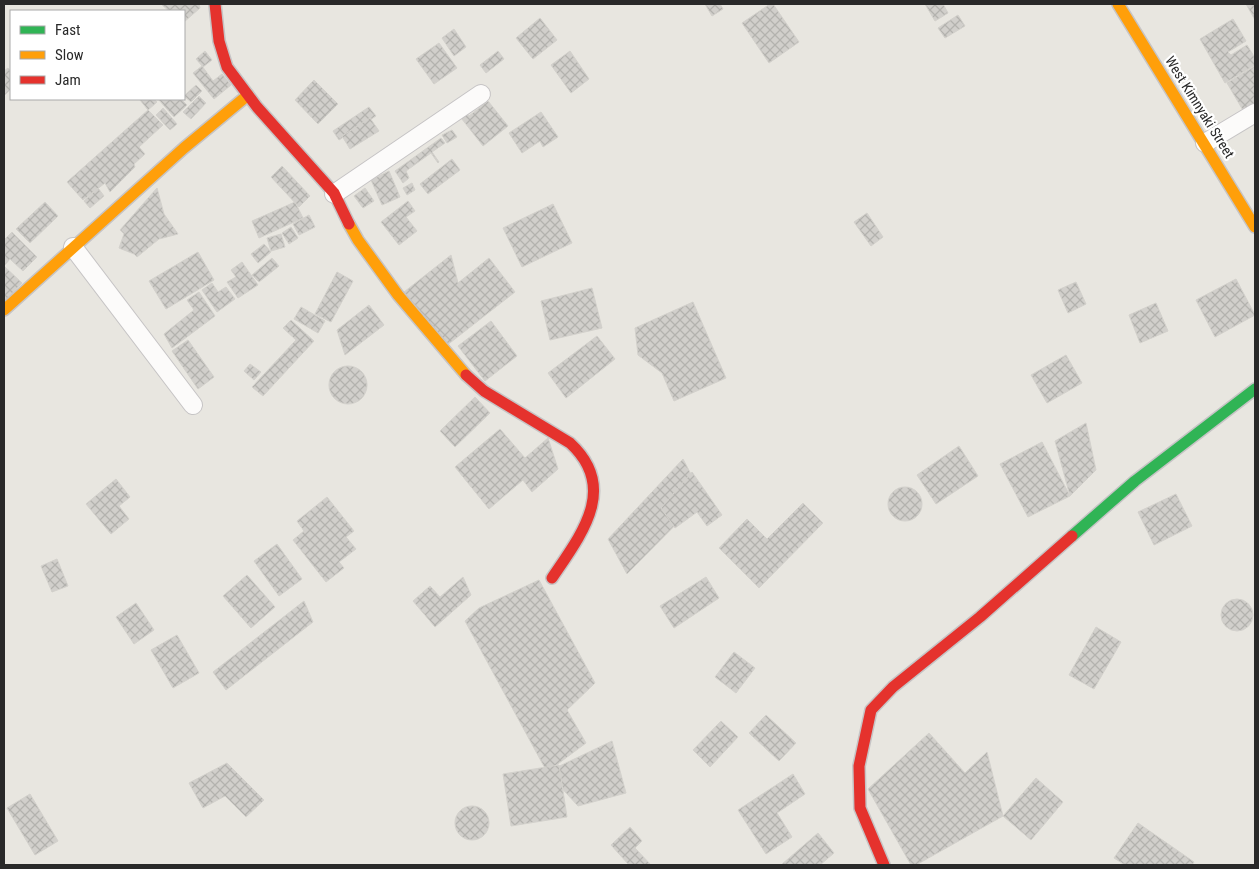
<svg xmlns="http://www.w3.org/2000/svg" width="1259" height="869" font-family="'Roboto Condensed',sans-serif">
  <defs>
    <pattern id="building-cross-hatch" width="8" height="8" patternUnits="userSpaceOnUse" patternTransform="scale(1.25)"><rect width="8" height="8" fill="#d1cfcb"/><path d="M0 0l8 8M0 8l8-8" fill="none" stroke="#b3b2ae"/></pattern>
  </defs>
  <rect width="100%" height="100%" fill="#e8e6e0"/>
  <g fill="url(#building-cross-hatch)" stroke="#d3d1cc">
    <polygon points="161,4 199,4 200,8 184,22 184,11 169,11"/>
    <polygon points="705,4 720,4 723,9 712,16"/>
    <polygon points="770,4 773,4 799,42 769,63 742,23"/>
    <polygon points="925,4 943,4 948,13 935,21"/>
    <polygon points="1246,4 1255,4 1255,20"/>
    <polygon points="958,15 965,26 945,38 938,28"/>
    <polygon points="540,18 557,40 533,59 516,38"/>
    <polygon points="1233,19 1246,41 1228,52 1231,55 1247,45 1255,58 1255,65 1225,83 1200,39"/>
    <polygon points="454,29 466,47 454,56 442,38"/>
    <polygon points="439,43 457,68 434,84 416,59"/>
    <polygon points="205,51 212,60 203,67 196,59"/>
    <polygon points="498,51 504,59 486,73 480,65"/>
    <polygon points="570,51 589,79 571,93 551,65"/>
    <polygon points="202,66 213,81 222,74 231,85 214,99 193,73"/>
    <polygon points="1255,66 1255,106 1244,112 1227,83"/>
    <polygon points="8,68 11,72 11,89 4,96 4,71"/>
    <polygon points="314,80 338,104 318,124 295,100"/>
    <polygon points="196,85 202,91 191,102 184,96"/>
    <polygon points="199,96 206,103 191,119 183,112"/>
    <polygon points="143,99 154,99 157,102 148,110 140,100"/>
    <polygon points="158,99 181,99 187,105 174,117"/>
    <polygon points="488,101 508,126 483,146 458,114 464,110 469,116"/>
    <polygon points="369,107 376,116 339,140 333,131"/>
    <polygon points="163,108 177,124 170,130 156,115"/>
    <polygon points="148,110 163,125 139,147 145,154 134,164 135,167 110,192 105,183 83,200 67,182"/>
    <polygon points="541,112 558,137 543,147 540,141 522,153 509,133"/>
    <polygon points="370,118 379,131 350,149 342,136"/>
    <polygon points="452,130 457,137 447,143 442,135"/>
    <polygon points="441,138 445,143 432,152 439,162 438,163 431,153 406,171 409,178 403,183 395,171"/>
    <polygon points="452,159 460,170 428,194 420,184"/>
    <polygon points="282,166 310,196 299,207 271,177"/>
    <polygon points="389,171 400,197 382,205 371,180"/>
    <polygon points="412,183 415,190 407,195 403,188"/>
    <polygon points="98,188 104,196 90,208 84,201"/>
    <polygon points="157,188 164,214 178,234 159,239 137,257 134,254 119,248 124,234 120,230"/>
    <polygon points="365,188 374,201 363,208 354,196"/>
    <polygon points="408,201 415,211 406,217 417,231 399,245 381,222"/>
    <polygon points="45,202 58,216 30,243 16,229"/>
    <polygon points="295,202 303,218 259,238 252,221"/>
    <polygon points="553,204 572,243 522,267 503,228"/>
    <polygon points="867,213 883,237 871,246 854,222"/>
    <polygon points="309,215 315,227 299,235 293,224"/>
    <polygon points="291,227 298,238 289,244 282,233"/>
    <polygon points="12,232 37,257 23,271 10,259 4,266 4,240"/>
    <polygon points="281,234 285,247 271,251 267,238"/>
    <polygon points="264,244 271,252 258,263 251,254"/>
    <polygon points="198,252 214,280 166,309 149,281"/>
    <polygon points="451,255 458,283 489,258 515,292 446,346 404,292"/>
    <polygon points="272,258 279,266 259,282 252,275"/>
    <polygon points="242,262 258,285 238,298 227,282 236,277 231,270"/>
    <polygon points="5,267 22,283 4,302 4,269"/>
    <polygon points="337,272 353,281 331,322 315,314"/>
    <polygon points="1236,279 1255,315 1215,337 1196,300"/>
    <polygon points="1076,282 1086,304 1068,313 1058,290"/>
    <polygon points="212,283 218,292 226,287 235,299 217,312 202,290"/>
    <polygon points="592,288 602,328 550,340 541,301"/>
    <polygon points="199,292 215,316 172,348 164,334 194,310 187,300"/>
    <polygon points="693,302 726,378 674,401 662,373 638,355 635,328"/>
    <polygon points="1156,303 1168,331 1140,343 1129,315"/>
    <polygon points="369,305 384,325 345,355 337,330"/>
    <polygon points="301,307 325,321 318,333 294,319"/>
    <polygon points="291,320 314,341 263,396 252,387 296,340 283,328"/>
    <polygon points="491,321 517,356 485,381 458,346"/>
    <polygon points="597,336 615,359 566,398 548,373"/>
    <polygon points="188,340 214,377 198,389 172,351"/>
    <polygon points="1066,355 1082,383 1047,403 1031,375"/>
    <polygon points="250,364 261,372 254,380 244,371"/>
    <circle cx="348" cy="385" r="19"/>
    <polygon points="475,397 490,413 455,447 440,431"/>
    <polygon points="1086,423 1096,470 1070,496 1055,441"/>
    <polygon points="500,429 525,458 548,438 558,469 532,492 523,480 489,509 455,467"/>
    <polygon points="1042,442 1070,496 1028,517 1000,464"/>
    <polygon points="959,446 978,476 936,504 917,475"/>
    <polygon points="683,459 703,497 627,574 608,539"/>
    <polygon points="692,472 722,515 707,526 697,512 675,528 661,508"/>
    <polygon points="116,479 130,497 119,506 129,519 111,534 86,504"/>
    <circle cx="905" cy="504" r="17"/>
    <polygon points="1176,494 1192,526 1154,545 1138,512"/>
    <polygon points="327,497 354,531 346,537 356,549 339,562 344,568 326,582 293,540 304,531 297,521"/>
    <polygon points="803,503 823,523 759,588 719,548 747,519 767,539"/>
    <polygon points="277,544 302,579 279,596 254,561"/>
    <polygon points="57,559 68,586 52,592 41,566"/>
    <polygon points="247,575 275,607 251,628 223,596"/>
    <polygon points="463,577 471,595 435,627 413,601 430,586 440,597"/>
    <polygon points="706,577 719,598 674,628 660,606"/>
    <polygon points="539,580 595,683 567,710 586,743 547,772 465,621 479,608"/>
    <circle cx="1237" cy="615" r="16"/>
    <polygon points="304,601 313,622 226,690 213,672"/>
    <polygon points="136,603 154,630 134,644 116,617"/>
    <polygon points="1096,627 1121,642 1094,689 1069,675"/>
    <polygon points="177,635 199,673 173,688 151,650"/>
    <polygon points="734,652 755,668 736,693 715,677"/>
    <polygon points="766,715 796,743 779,761 749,733"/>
    <polygon points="721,721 738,737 710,767 693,750"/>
    <polygon points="929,733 965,773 987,752 1003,816 916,865 911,865 868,789"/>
    <polygon points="612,741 626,793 578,806 547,772"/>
    <polygon points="227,763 264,800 246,817 225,796 203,808 189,783"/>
    <polygon points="559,765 567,817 511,826 503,774"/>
    <polygon points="793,774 805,794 777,813 792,837 766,854 738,810"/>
    <polygon points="1036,778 1063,802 1031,840 1003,816"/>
    <polygon points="30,794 58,841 35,855 7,808"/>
    <circle cx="472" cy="823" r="17"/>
    <polygon points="1138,823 1194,862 1192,865 1125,865 1114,858"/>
    <polygon points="630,827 642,841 635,848 651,865 629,865 611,845"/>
    <polygon points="818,833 834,853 820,865 781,865"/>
  </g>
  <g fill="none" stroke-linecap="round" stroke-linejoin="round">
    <defs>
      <g id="street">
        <polyline points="1205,143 1255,113"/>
        <polyline points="334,194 481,94"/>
        <polyline points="73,247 193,405"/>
      </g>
      <polyline id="fast" points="1072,536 1135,481 1255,389"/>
      <g id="slow">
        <polyline points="1118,4 1255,227"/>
        <polyline points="349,224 358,240 398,295 466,375"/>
        <polyline points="4,310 184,148 248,95"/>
      </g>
      <g id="jam">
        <polyline points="215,4 219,41 227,67 257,107 334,193 349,224"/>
        <path d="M466,375l18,16 86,52c49,45 11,92 -18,135"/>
        <polyline points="884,865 860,808 859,766 871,710 893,687 980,617 1072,536"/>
      </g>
    </defs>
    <use href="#street" stroke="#c6c4c5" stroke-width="20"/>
    <use href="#fast" stroke="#c6c4c5" stroke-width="14"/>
    <use href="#slow" stroke="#c6c4c5" stroke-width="14"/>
    <use href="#jam" stroke="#c6c4c5" stroke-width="14"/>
    <use href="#street" stroke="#fcfbfa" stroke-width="18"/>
    <use href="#fast" stroke="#30b455" stroke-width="11"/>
    <use href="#slow" stroke="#ff9f0a" stroke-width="11"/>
    <use href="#jam" stroke="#e5322d" stroke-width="11"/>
  </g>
  <g text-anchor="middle" stroke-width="4.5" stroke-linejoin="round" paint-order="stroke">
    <g font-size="14" fill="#292929" stroke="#fff">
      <text transform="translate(1200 107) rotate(58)" y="5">West Kimnyaki Street</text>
    </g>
  </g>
  <rect width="1259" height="869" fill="none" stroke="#292929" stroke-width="10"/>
  <rect x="10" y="10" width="175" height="90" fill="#ffffff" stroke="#a9a9a9"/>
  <rect x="20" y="26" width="25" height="8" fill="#30b455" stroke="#a9a9a9"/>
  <text x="55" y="35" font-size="15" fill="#292929">Fast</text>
  <rect x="20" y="51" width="25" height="8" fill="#ff9f0a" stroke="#a9a9a9"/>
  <text x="55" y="60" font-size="15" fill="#292929">Slow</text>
  <rect x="20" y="76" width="25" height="8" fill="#e5322d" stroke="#a9a9a9"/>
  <text x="55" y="85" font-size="15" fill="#292929">Jam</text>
</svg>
